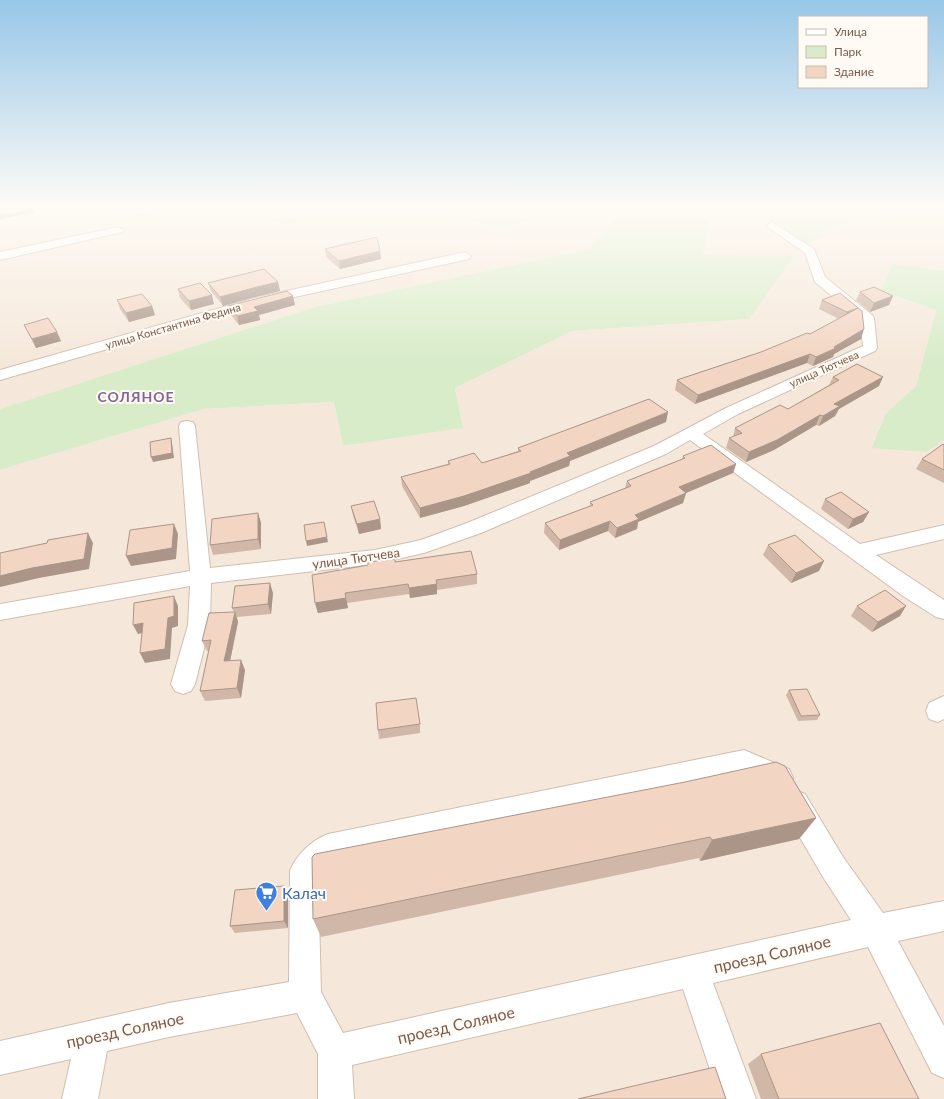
<svg xmlns="http://www.w3.org/2000/svg" width="944" height="1099" font-family="Lato,sans-serif">
  <rect width="100%" height="100%" fill="#fdf6ec"/>
  <g fill="#f5e8da">
    <polygon points="0,208 241,208 243,210 288,225 289,211 306,208 442,208 497,229 568,208 625,208 590,249 315,307 0,409"/>
    <polygon points="886,208 944,208 944,271 893,265 882,291 936,310 916,386 886,413 871,447 927,452 944,440 944,1099 0,1099 0,470 204,409 334,402 343,446 463,428 455,388 572,331 749,319 703,255 710,213 772,222 805,246 847,222"/>
  </g>
  <g fill="#d8ecc9">
    <polygon points="241,208 306,208 290,211 300,219 288,225 243,210"/>
    <polygon points="442,208 568,208 497,229"/>
    <polygon points="625,208 886,208 847,222 805,246 772,222 710,213 703,255 794,256 749,319 572,331 455,388 463,428 343,446 334,402 204,409 0,470 0,409 315,307 590,249"/>
    <polygon points="893,264 944,271 944,440 927,452 871,448 886,413 916,386 936,310 881,291"/>
  </g>
  <g fill="none" stroke-linecap="round" stroke-linejoin="round">
    <defs>
      <g id="minor">
        <polygon points="144,208 161,208 160,210 130,217 125,214 126,212"/>
        <polygon points="772,222 814,249 825,277 872,315 874,318 877,348 875,351 738,414 703,434 860,544 944,525 944,539 876,555 944,600 944,619 936,617 903,596 690,440 666,454 481,533 424,553 375,564 211,583 210,625 195,684 191,691 183,694 175,691 171,684 188,625 190,586 0,620 0,604 190,571 179,426 181,422 187,421 193,422 195,426 210,568 375,550 421,540 467,523 654,446 726,408 863,346 860,319 815,282 805,253 768,227 767,225"/>
        <polygon points="118,227 124,230 122,232 0,260 0,252"/>
        <polygon points="465,252 471,256 469,259 267,303 0,380 0,370 259,297"/>
        <polygon points="944,696 944,719 938,722 929,719 926,711 929,703"/>
        <path d="M744,750l45,19 4,9 -4,9 -9,3 -37,-16 -408,87 -17,16 3,115 22,41 508,-113 -28,-43 -38,-65 -4,-9 4,-9 10,-4 10,4 38,63 40,56 61,-12v30l-46,10 46,85v52l-12,-5 -64,-126 -155,36 43,116h-36l-37,-110 -331,76 2,34h-36v-45l-21,-41 -128,24 -62,14 -9,48h-36l9,-40 -71,16v-34l169,-38 120,-21 1,-111c6,-16 22,-31 38,-37z"/>
      </g>
    </defs>
    <use href="#minor" stroke="#d1beb0" stroke-width="2"/>
    <use href="#minor" fill="#fff" fill-rule="evenodd"/>
  </g>
  <g fill="#d1b7a8">
    <polygon points="325,249 380,251 381,259 340,269 326,257"/>
    <polygon points="278,282 280,291 259,296 223,306 211,291 208,283"/>
    <polygon points="178,289 214,304 191,310 180,298"/>
    <polygon points="860,292 889,305 870,312 856,300"/>
    <polygon points="840,293 861,339 834,354 833,357 813,366 807,363 695,404 675,390 677,380 761,352 810,334 839,319 819,309 822,300"/>
    <polygon points="117,300 152,306 155,315 129,322 120,309"/>
    <polygon points="295,305 259,315 260,320 239,325 231,315 228,306"/>
    <polygon points="24,325 61,341 36,348"/>
    <polygon points="833,377 879,386 839,409 835,416 819,426 816,425 774,450 746,462 726,448 729,438 733,437 735,428 788,409 829,385"/>
    <polygon points="666,422 570,461 569,466 530,481 530,483 464,506 420,518 402,486 401,477 448,464 448,461 482,463 518,451 518,448"/>
    <polygon points="944,445 944,483 916,469 922,459"/>
    <polygon points="683,456 736,464 733,473 686,493 683,503 638,522 637,529 615,538 608,531 559,550 544,533 545,523 590,506 590,502 625,488 627,481 682,459"/>
    <polygon points="825,499 869,512 863,522 848,529 821,509"/>
    <polygon points="351,506 380,519 381,529 359,534 353,516"/>
    <polygon points="258,513 261,523 261,549 213,555 210,545"/>
    <polygon points="768,545 819,571 791,583 763,555"/>
    <polygon points="395,562 477,574 477,584 437,590 437,594 410,598 409,594 347,603 348,608 318,613 315,603"/>
    <polygon points="273,593 271,614 237,617 238,622 230,661 245,670 241,698 205,701 200,691 209,651 207,651 202,641 234,612 232,608"/>
    <polygon points="857,606 900,616 872,632 851,616"/>
    <polygon points="789,690 820,715 817,720 798,721 786,695"/>
    <polygon points="420,724 420,733 379,739 378,730"/>
    <polygon points="816,818 799,839 700,861 699,858 321,937 313,919 312,857"/>
    <polygon points="288,894 288,928 235,933 230,926"/>
    <polygon points="761,1054 919,1099 761,1099 748,1064"/>
  </g>
  <g fill="#aa9588">
    <polygon points="33,209 34,213 0,219 0,215"/>
    <polygon points="380,251 381,259 340,269 339,261"/>
    <polygon points="278,282 280,291 259,296 223,306 220,297 257,287"/>
    <polygon points="212,295 214,304 191,310 189,301"/>
    <polygon points="293,296 295,305 259,315 260,320 239,325 237,316 254,307"/>
    <polygon points="893,296 889,305 870,312 874,303"/>
    <polygon points="152,306 155,315 129,322 126,313"/>
    <polygon points="858,308 844,321 847,312"/>
    <polygon points="864,329 861,339 834,354 833,357 813,366 816,357"/>
    <polygon points="57,332 61,341 36,348 32,339"/>
    <polygon points="810,354 807,363 695,404 698,395"/>
    <polygon points="883,377 879,386 839,409 835,416 819,426 823,416 834,404"/>
    <polygon points="668,412 666,422 570,461 569,466 530,481 530,483 464,506 420,518 420,508 530,472 567,453"/>
    <polygon points="820,415 816,425 774,450 746,462 749,452"/>
    <polygon points="171,438 172,443 174,458 153,462 151,457"/>
    <polygon points="736,464 733,473 686,493 683,503 638,522 637,529 615,538 617,528 635,515 679,487"/>
    <polygon points="869,512 863,522 848,529 853,519"/>
    <polygon points="258,513 261,523 261,549 258,539"/>
    <polygon points="380,519 381,529 359,534 357,524"/>
    <polygon points="610,521 608,531 559,550 560,540"/>
    <polygon points="324,522 328,542 307,546 306,541"/>
    <polygon points="174,524 178,534 176,559 131,566 126,556"/>
    <polygon points="88,533 93,543 89,569 39,578 0,587 0,576"/>
    <polygon points="824,561 819,571 791,583 796,573"/>
    <polygon points="270,583 273,593 271,614 268,604"/>
    <polygon points="437,584 437,594 410,598 409,588"/>
    <polygon points="345,593 348,608 318,613 315,603"/>
    <polygon points="174,596 178,606 178,626 172,628 170,659 145,663 140,653 168,618"/>
    <polygon points="906,606 900,616 872,632 878,622"/>
    <polygon points="235,612 238,622 228,671 224,661"/>
    <polygon points="143,623 148,632 138,634 133,625"/>
    <polygon points="241,660 245,670 241,698 237,688"/>
    <polygon points="816,818 799,839 700,861 712,840"/>
    <polygon points="284,886 288,894 288,928 284,921"/>
  </g>
  <g fill="#f3d5c3" stroke="#aa9588">
    <polygon points="0,208 32,208 33,209 0,215"/>
    <polygon points="377,237 380,251 339,261 325,249"/>
    <polygon points="264,269 278,282 257,287 220,297 208,283"/>
    <polygon points="200,283 212,295 189,301 178,289"/>
    <polygon points="874,287 893,296 874,303 860,292"/>
    <polygon points="287,291 293,296 254,307 258,311 237,316 228,306"/>
    <polygon points="840,293 862,311 864,329 834,347 836,348 816,357 810,354 698,395 677,380 761,352 807,333 810,334 858,308 847,312 822,300"/>
    <polygon points="142,294 152,306 126,313 117,300"/>
    <polygon points="48,318 57,332 32,339 24,325"/>
    <polygon points="857,364 883,377 834,404 840,406 823,416 820,415 777,440 749,452 729,438 742,433 735,428 780,405 788,409 839,380 833,377"/>
    <polygon points="649,399 668,412 567,453 570,456 530,472 531,473 464,496 420,508 401,477 450,464 448,461 474,453 482,463 521,451 518,448"/>
    <polygon points="171,438 172,453 151,457 150,442"/>
    <polygon points="943,444 944,445 944,470 922,459"/>
    <polygon points="711,445 736,464 679,487 686,493 635,515 639,519 617,528 610,521 560,540 545,523 593,505 590,502 631,486 627,481 685,458 683,456"/>
    <polygon points="841,492 869,512 853,519 825,499"/>
    <polygon points="374,501 380,519 357,524 351,506"/>
    <polygon points="258,513 258,539 210,545 212,519"/>
    <polygon points="324,522 327,537 306,541 304,525"/>
    <polygon points="174,524 172,548 126,556 130,530"/>
    <polygon points="88,533 84,559 32,568 0,576 0,553 47,543 48,540"/>
    <polygon points="795,535 824,561 796,573 768,545"/>
    <polygon points="471,551 477,574 436,580 437,584 409,588 408,584 345,593 346,598 315,603 312,575 368,565 368,562 395,559 395,562"/>
    <polygon points="270,583 268,604 232,608 235,586"/>
    <polygon points="885,590 906,606 878,622 857,606"/>
    <polygon points="174,596 174,616 168,618 165,649 140,653 143,623 133,625 134,603"/>
    <polygon points="235,612 224,661 241,660 237,688 200,691 211,640 202,641 209,613"/>
    <polygon points="807,689 820,715 801,716 789,690"/>
    <polygon points="416,698 420,724 378,730 376,703"/>
    <polygon points="776,762 785,766 816,818 712,840 710,837 313,919 312,857 315,854 685,782"/>
    <polygon points="284,886 284,921 230,926 235,890"/>
    <polygon points="880,1023 919,1099 779,1099 761,1054"/>
    <polygon points="715,1067 726,1099 578,1099"/>
  </g>
  <linearGradient id="sky" x2="0" y2="1"><stop stop-color="#97c7e8"/><stop offset="0.57" stop-color="#fefbf6"/><stop offset="1" stop-color="#fefbf6" stop-opacity="0"/></linearGradient>
  <rect width="944" height="362" fill="url(#sky)"/>
  <defs>
    <symbol id="supermarket-pin" viewBox="-11 -11 22 30"><path d="M0 17L-7.5 6A9.5 9.5 0 1 1 7.5 6Z" fill="#3f7fe0" stroke="#fffaf3"/><path d="M-6-5.5h2.5l.6 2H6L4.5 2H-2.5L-4.4-4H-6ZM-1.5 3.2a1.3 1.3 0 1 0 .1 0ZM3 3.2a1.3 1.3 0 1 0 .1 0Z" fill="#fff"/></symbol>
  </defs>
  <g fill-rule="evenodd">
    <use href="#supermarket-pin" x="254" y="880" width="25" height="34"/>
  </g>
  <g text-anchor="middle" stroke-width="4" stroke-linejoin="round" paint-order="stroke">
    <g font-size="11" fill="#7a5c4d" stroke="#fffaf3">
      <text transform="translate(173 326) rotate(-16)" y="4">улица Константина Федина</text>
      <text transform="translate(824 369) rotate(-24)" y="4">улица Тютчева</text>
    </g>
    <g font-size="13" fill="#7a5c4d" stroke="#fffaf3">
      <text transform="translate(356 558) rotate(-8)" y="5">улица Тютчева</text>
    </g>
    <g font-size="14" font-weight="bold" letter-spacing="1" fill="#846695" stroke="#fffaf3">
      <text x="136" y="402">СОЛЯНОЕ</text>
    </g>
    <g font-size="16" fill="#366cbe" stroke="#fffaf3" text-anchor="start">
      <text x="282" y="899">Калач</text>
    </g>
    <g font-size="16" fill="#7a5c4d" stroke="#fffaf3">
      <text transform="translate(772 954) rotate(-13)" y="6">проезд Соляное</text>
      <text transform="translate(456 1025) rotate(-13)" y="6">проезд Соляное</text>
      <text transform="translate(125 1030) rotate(-12)" y="6">проезд Соляное</text>
    </g>
  </g>
  <rect x="798" y="16" width="130" height="72" fill="#fffaf3" stroke="#cabbb1"/>
  <rect x="806" y="29" width="20" height="6" fill="#ffffff" stroke="#cabbb1"/>
  <text x="834" y="36" font-size="12" fill="#7a5c4d">Улица</text>
  <rect x="806" y="46" width="20" height="12" fill="#d8ecc9" stroke="#cabbb1"/>
  <text x="834" y="56" font-size="12" fill="#7a5c4d">Парк</text>
  <rect x="806" y="66" width="20" height="12" fill="#f3d5c3" stroke="#cabbb1"/>
  <text x="834" y="76" font-size="12" fill="#7a5c4d">Здание</text>
</svg>
